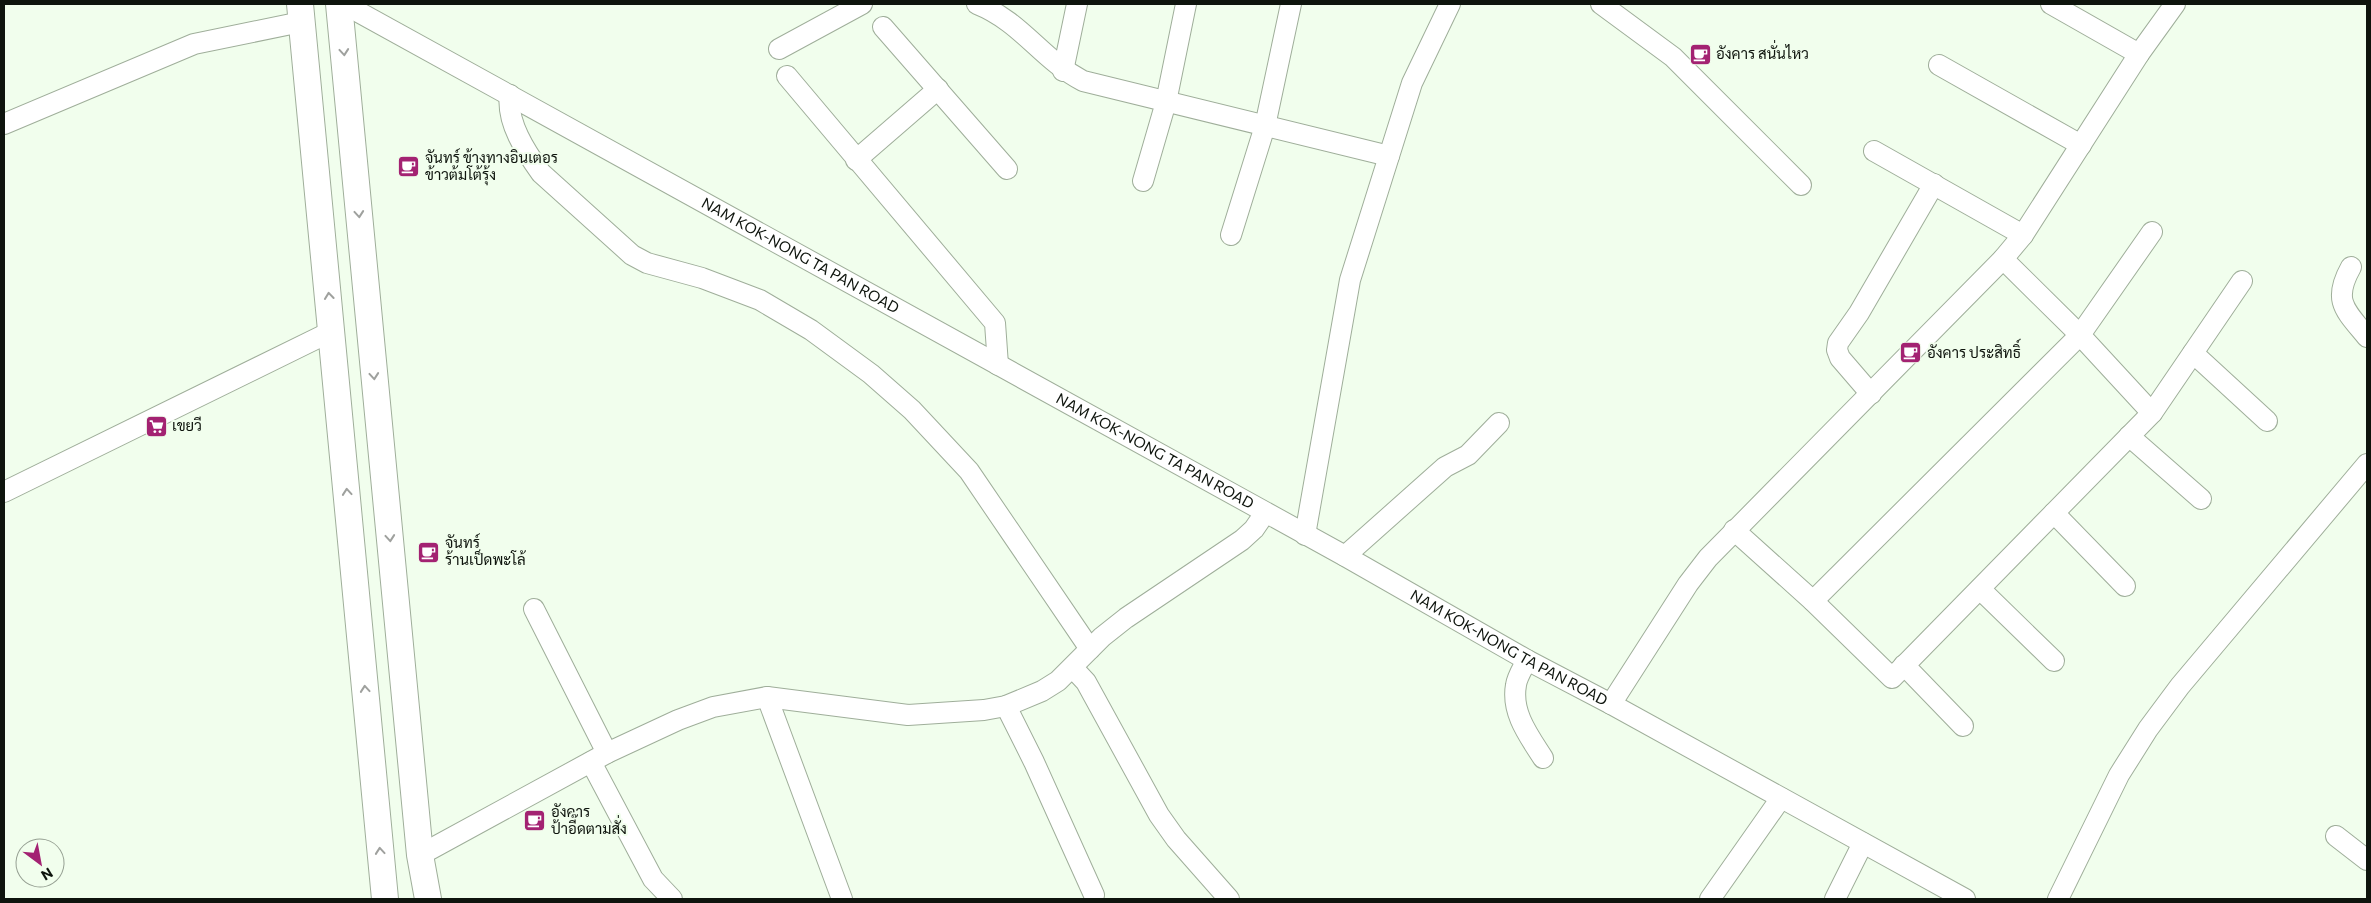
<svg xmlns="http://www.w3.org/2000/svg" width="2371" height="903" font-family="Commissioner,Sarabun,sans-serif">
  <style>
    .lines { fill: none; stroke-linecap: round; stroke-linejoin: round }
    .minor-casing { stroke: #9fae9a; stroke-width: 22 }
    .major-casing { stroke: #9fae9a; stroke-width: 28 }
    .minor { stroke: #fff; stroke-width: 20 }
    .major { stroke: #fff; stroke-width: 26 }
    .oneway { stroke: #9fa19e }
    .labels { text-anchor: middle; stroke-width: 4; stroke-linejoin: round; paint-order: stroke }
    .poi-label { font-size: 15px; fill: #0e140d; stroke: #f1feed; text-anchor: start }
    .street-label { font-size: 15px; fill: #0e140d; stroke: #f1feed }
  </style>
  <rect width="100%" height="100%" fill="#f1feed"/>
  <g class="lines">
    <defs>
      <g id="minor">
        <path id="s1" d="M344,4L1345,556L1527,660L1611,704L1965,899"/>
        <path d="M977,4C1022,22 1041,59 1083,81L1389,156"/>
        <path d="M1601,4L1673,57L1801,185"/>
        <path d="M2051,4L2139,54"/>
        <path d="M883,27L1007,169"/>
        <path d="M779,49L862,4"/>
        <path d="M1939,65L2081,145"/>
        <path d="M1063,71L1077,4"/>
        <path d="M787,76L995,323L998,365"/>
        <path d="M510,95C506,122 526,152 541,173L632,255L647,263L702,278L760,300L811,330L871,374L912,410L969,471L1090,649"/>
        <path d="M4,124L194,44L301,22"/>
        <path d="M1874,151L2023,235"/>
        <path d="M856,160L938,89"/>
        <path d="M1143,181L1166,102L1186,4"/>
        <path d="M1231,235L1265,126L1291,4"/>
        <path d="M2003,259L2080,335L2152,413"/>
        <path d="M2351,267C2332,301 2345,310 2367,337"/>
        <path d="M2193,353L2267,421"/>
        <path d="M1871,394L1840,358L1837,350L1838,343L1859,313L1934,184"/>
        <path d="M2129,436L2201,499"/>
        <path d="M4,492L332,331"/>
        <path d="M2054,513L2125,586"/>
        <path d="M1734,530L1813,601L1892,678L2152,413L2242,281"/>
        <path d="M1305,535L1350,280L1412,83L1450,4"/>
        <path d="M1345,556L1445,467L1468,455L1499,423"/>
        <path d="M1980,589L2054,661"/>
        <path d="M1813,601L2080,335L2152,232"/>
        <path d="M534,609L607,753"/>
        <path d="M1527,660C1523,668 1517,677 1516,685C1511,713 1529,736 1543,758"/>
        <path d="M1904,665L1963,726"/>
        <path d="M1073,668L1086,682L1159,815L1176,839L1229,899"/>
        <path d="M767,697L842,899"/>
        <path d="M1611,704L1688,584L1708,558L2003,259L2023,235L2139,54L2175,4"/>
        <path d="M1006,706L1034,762L1094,895"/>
        <path d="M591,762L653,879L672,899"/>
        <path d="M2336,836L2367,860"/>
        <path d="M420,855L607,753L678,720L713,707L767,697L908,715L984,710L1006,706L1042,691L1058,681L1102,637L1126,618L1242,540L1254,529L1265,513"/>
        <path d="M1710,899L1781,798"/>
        <path d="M1835,899L1863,843"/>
        <path d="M2058,899L2119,775L2148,729L2180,686L2367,464"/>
      </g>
      <g id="major">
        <path d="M300,4L385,899"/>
        <path d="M339,4L420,855L428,899"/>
      </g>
    </defs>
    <use href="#minor" class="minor-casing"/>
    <use href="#major" class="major-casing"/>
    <use href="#minor" class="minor"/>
    <use href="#major" class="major"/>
  </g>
  <defs><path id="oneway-chevron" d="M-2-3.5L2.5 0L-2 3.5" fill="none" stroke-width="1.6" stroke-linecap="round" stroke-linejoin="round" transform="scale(1.25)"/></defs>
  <g class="oneway">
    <use href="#oneway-chevron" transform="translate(344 52) rotate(85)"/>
    <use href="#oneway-chevron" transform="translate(359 214) rotate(85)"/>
    <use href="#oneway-chevron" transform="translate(329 296) rotate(-96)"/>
    <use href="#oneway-chevron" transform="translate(374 376) rotate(85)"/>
    <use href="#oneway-chevron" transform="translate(347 492) rotate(-95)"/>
    <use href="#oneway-chevron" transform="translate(390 538) rotate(85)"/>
    <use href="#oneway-chevron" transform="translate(365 689) rotate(-95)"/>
    <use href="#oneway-chevron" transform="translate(380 851) rotate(-95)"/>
  </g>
  <defs>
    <symbol id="cafe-square" viewBox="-11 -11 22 22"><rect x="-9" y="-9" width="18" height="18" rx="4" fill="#a32272" stroke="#f1feed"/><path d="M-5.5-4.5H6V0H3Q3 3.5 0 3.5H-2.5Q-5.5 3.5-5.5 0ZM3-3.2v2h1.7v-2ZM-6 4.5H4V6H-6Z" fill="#fff"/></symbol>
    <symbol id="supermarket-square" viewBox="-11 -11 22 22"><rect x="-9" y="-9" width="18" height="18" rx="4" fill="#a32272" stroke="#f1feed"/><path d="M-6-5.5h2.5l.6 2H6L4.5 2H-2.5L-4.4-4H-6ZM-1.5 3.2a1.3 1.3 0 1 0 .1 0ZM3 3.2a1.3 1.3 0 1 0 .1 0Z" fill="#fff"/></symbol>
  </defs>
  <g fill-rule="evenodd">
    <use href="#cafe-square" x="1688" y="42" width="25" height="25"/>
    <use href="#cafe-square" x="396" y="154" width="25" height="25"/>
    <use href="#cafe-square" x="1898" y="340" width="25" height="25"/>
    <use href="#supermarket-square" x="144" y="414" width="25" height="25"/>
    <use href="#cafe-square" x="416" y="540" width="25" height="25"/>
    <use href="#cafe-square" x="522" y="808" width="25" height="25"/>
  </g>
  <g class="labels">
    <g class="poi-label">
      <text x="1716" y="59">อังคาร สนั่นไหว</text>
      <text x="425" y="163">จันทร์ ข้างทางอินเตอร<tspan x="425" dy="17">ข้าวต้มโต้รุ้ง</tspan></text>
      <text x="1927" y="358">อังคาร ประสิทธิ์</text>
      <text x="172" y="431">เขยวี</text>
      <text x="445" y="548">จันทร์<tspan x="445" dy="17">ร้านเป็ดพะโล้</tspan></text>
      <text x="551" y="817">อังคาร<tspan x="551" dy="17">ป้าอี๊ดตามสั่ง</tspan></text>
    </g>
    <g class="street-label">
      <text dy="5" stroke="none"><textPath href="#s1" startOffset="521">NAM KOK-NONG TA PAN ROAD</textPath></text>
      <text dy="5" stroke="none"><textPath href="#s1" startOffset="926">NAM KOK-NONG TA PAN ROAD</textPath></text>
      <text dy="5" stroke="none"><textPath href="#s1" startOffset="1331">NAM KOK-NONG TA PAN ROAD</textPath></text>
    </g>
  </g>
  <rect width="2371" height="903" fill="none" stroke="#0e140d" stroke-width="10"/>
  <g transform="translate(40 863) rotate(148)"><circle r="24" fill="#f1feed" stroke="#96a093"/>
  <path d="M0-4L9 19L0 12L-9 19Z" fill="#a32272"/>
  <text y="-8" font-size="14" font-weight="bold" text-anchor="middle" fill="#0e140d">N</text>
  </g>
</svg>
